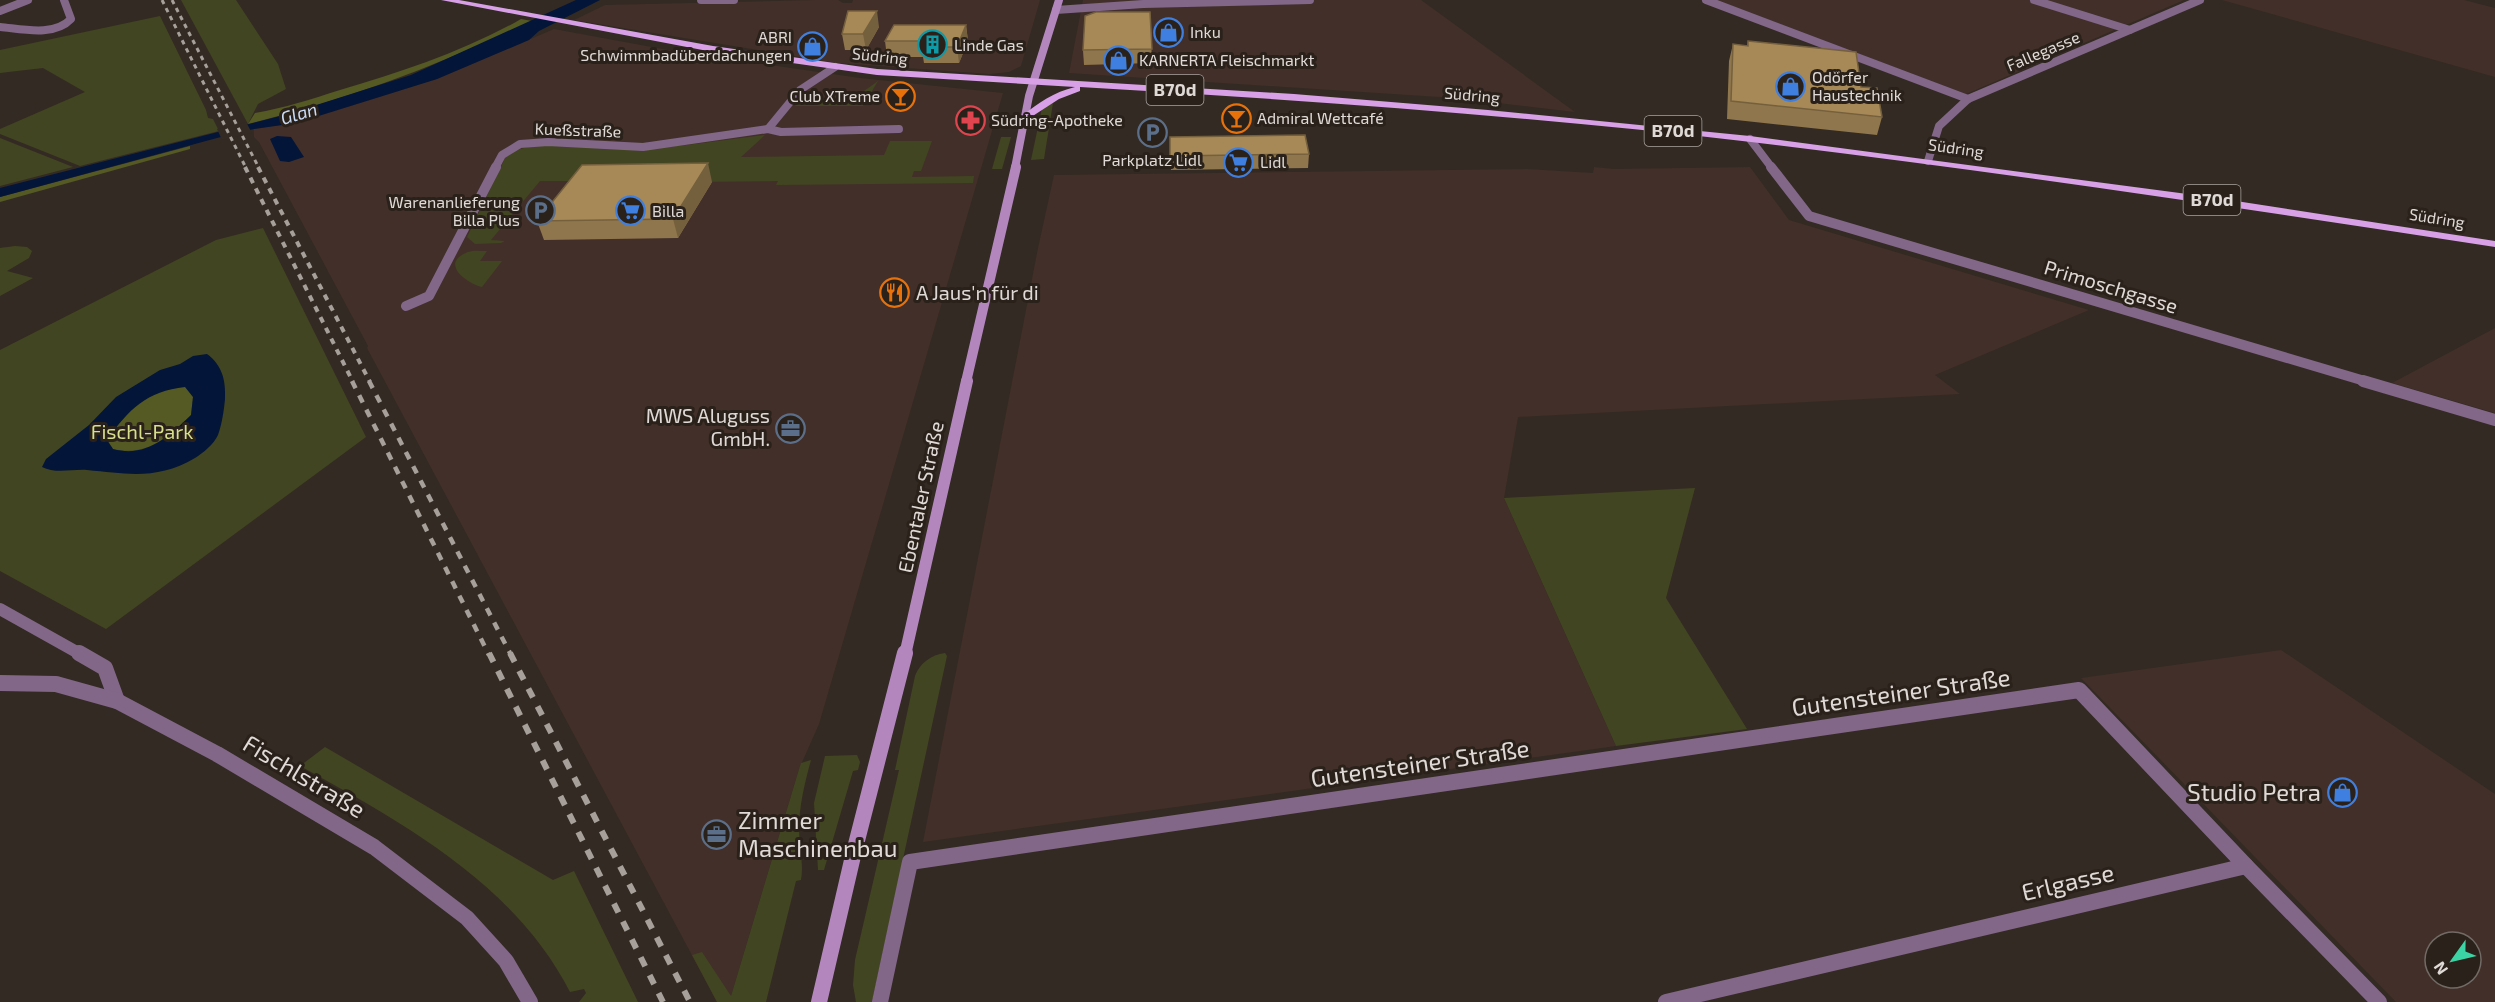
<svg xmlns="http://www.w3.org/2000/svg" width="2495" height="1002" font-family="'Exo 2',sans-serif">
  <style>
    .industrial { fill: #422f29; fill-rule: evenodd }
    .green { fill: #424521 }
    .forest { fill: #555924 }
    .water { fill: #031539; fill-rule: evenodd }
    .pier { fill: #332a23 }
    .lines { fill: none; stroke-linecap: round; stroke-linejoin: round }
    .minor-far3 { stroke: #826789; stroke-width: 8 }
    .minor-far2 { stroke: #826789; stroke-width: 10 }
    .minor-far1 { stroke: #826789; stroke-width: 12 }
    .minor { stroke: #826789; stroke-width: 16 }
    .secondary-far3 { stroke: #b387be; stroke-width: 8 }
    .secondary-far2 { stroke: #b387be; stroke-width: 10 }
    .secondary-far1 { stroke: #b387be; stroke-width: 12 }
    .secondary { stroke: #b387be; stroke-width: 16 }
    .primary { fill: #d8a0e7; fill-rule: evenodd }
    .rail-far3 { stroke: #a69f9a; stroke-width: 3; stroke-dasharray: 4.5 4.5; stroke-linecap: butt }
    .rail-far2 { stroke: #a69f9a; stroke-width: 4; stroke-dasharray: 6 6; stroke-linecap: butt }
    .rail-far1 { stroke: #a69f9a; stroke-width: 4.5; stroke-dasharray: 8 8; stroke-linecap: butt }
    .rail { stroke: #a69f9a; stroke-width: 6; stroke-dasharray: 10 10; stroke-linecap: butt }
    .wall { fill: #90764c }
    .shaded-wall { fill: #75603e }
    .building { fill: #a78958; stroke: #75603e; stroke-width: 1.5 }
    .labels { text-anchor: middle; stroke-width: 6; stroke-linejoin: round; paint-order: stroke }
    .far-poi-label { font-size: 16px; fill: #e0dad6; stroke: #29211a; text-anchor: start }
    .far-street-label { font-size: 16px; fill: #e0dad6; stroke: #29211a }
    .shield { fill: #29211a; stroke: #a9a29e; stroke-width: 1.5 }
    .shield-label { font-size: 18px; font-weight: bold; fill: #e0dad6 }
    .far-water-label { font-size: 18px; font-style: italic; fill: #cbdcf7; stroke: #29211a }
    .street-label { font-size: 20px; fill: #e0dad6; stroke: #29211a }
    .poi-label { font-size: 20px; fill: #e0dad6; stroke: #29211a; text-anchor: start }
    .park-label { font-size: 20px; fill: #d7df8c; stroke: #29211a }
    .near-street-label { font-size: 24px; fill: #e0dad6; stroke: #29211a }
    .near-poi-label { font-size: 24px; fill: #e0dad6; stroke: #29211a; text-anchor: end }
  </style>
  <rect width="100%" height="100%" fill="#332a23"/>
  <g class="industrial">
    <path d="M816,0H838L843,3H852L853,0H1040L1021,66L1009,72L990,74L837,63L574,20L605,5Z"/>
    <path d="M1083,0H1421L1575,112L1455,98L1069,73Z"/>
    <path d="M1716,0H2184L1966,94Z"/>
    <path d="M2222,0H2464L2495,8V77Z"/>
    <path d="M554,29L668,50L860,78L1003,93L819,724L799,769L731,996L717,1002L367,348L368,346L259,142L254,137V129L296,123L437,79Z"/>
    <path d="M1594,167L1614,169L1750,167L1789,220L2089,310L1935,375L1960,394L1518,417L1504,498L1616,746L923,842L1038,248L1054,175L1527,169L1593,173Z"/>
    <path d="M2495,328V413L2392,383Z"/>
    <path d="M2281,650L2495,794V1002H2396L2081,678ZM2435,942H2471V978H2435Z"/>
  </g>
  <g class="green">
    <path d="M181,0H236L278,64L286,89L258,104L248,124Z"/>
    <path d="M160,16L206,110L208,118L213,119L219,131L80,166L0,134V129L85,92L43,68L0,73V50Z"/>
    <path d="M878,81L863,106H795L798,102L828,99L836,93L857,96Z"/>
    <path d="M1053,103L1044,159L1031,160L1042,108Z"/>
    <path d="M765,135L741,157L884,155L890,141H932L921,171H914L912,177L974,176L973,183L776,185L778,181L587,183L589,181H540L491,240L505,241L501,243L475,244L467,237L507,154C548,135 596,151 640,149C682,147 724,140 765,135Z"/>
    <path d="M1001,137H1011L1002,169H992Z"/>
    <path d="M0,138L73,167L0,186Z"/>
    <path d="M263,228L366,437L106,629L0,571V350L216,240Z"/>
    <path d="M15,246L27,247L32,251L29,258L7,271L33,278L0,296V248Z"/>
    <path d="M487,251L480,261H502L482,287C466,283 439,263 468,252C473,250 481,251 487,251Z"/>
    <path d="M1695,488L1666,598L1747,729L1616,746L1504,498Z"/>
    <path d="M945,653L947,656L872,1002H856L853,985L855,960L899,770H895L915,676C920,663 931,655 945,653Z"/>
    <path d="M325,747L553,880L574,871L638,1002H579L586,993L584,989L570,992C515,884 402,822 300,766Z"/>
    <path d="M857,755L860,762L858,770L853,771L824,870H818L814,803L825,756Z"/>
    <path d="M811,760C805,782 799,806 799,829C799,846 804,863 801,880L796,881L766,1002H717L692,955L702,952L731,996L799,769L801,763Z"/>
  </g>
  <g class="forest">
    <path d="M521,19L532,21C440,65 347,100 248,124L255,113C284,108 312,99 340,90C401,72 465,51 521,19Z"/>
    <path d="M190,146V149L0,202V197Z"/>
    <path d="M185,386L193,397L191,415C168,437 147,457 113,449L107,440C130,407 143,393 185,386Z"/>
  </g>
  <g class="water">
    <path d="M576,0H600L539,31L529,40L437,79L296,123L254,129L217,138L0,197V188L288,114L411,75Z"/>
    <path d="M277,136L291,137L304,157L289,162L280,161L270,139Z"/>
    <path d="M207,354C222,365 226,380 225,399C224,410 222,424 218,435C214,444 203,453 195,458C158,480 128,474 87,470C72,469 55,474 42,467L46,459L89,425L116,397L160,370L180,364L193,356ZM185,387L193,397L191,415C168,437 146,458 113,449L107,440C128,410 147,391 185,387Z"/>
  </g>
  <path class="pier" d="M246,122L252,133L222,140L217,129Z"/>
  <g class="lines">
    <g class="minor-far3">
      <path d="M701,0H734"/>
      <path d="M1706,0L1968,99"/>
      <path d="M2034,0L2130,30"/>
      <path d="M1056,10L1143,4L1310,0"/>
      <path d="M0,11L28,0"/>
      <path d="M0,27C22,29 54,37 71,19L64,0"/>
      <path d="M768,129L781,132L899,129"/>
      <path d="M1750,139L1772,168"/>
      <path d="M1928,161L1939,126L1968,99L2200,0"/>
      <path d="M495,168L502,155L520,144L548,142L643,147L768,129L800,90L835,67"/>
    </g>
    <g class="minor-far2">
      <path d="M1771,167L1809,216L2368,382"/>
      <path d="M406,306L429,296L496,167"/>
    </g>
    <g class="minor-far1">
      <path d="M2363,381L2495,420"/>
      <path d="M0,609L82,655"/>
    </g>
    <g class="minor">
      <path d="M79,653L105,668L117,701"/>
      <path d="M0,683L56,684L117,701L217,754L374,847L467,918L506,961L530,1002"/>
      <path d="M2246,866L2379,1002"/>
      <path d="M880,1002L910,862L2079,690L2246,866L1666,1002"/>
    </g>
    <path class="secondary-far3" d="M1015,168L1029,96L1059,0"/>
    <path class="secondary-far2" d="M966,382L1016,167"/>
    <path class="secondary-far1" d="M905,655L967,381"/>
    <path class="secondary" d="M819,1002L853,856L905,653"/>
    <path class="primary" d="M441,0H459L713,46L877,69L1294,94L1488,110L1750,136L2210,197L2495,241V247C2248,209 2000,172 1751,142C1528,116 1304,100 1080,87V91L1059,99L1025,121L1020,118L1022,116C1038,103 1054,92 1075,87L877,75L713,52Z"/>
    <g class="rail-far3">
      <path d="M162,0L246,168"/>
      <path d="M172,0L259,168"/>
    </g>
    <g class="rail-far2">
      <path d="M245,167L353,382"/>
      <path d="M258,167L370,382"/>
    </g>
    <g class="rail-far1">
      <path d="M352,381L489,655"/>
      <path d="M369,381L511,655"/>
    </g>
    <g class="rail">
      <path d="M489,653L663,1002"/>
      <path d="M510,653L690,1002"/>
    </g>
  </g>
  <g class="wall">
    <path d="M1150,12L1152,63L1084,65L1083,50Z"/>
    <path d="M966,25L968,41L959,63H924L923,57H887L885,41Z"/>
    <path d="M879,27L866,50H845L842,34Z"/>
    <path d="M1748,41L1861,87L1882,117L1877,135L1727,119L1729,61L1733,44L1747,46Z"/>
    <path d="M1309,154L1308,168L1171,170L1170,156Z"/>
    <path d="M712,182L678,238L544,240L537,221Z"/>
  </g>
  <g class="shaded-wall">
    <path d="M877,11L879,27L866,50L863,34Z"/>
    <path d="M966,25L968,41L959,63L957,47Z"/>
    <path d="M708,163L712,182L678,238L673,219Z"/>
  </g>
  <g class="building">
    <path d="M848,11H877L863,34H842Z"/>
    <path d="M1096,12H1150L1152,49L1083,50L1085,16Z"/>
    <path d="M894,25H966L957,47H921L924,41H885Z"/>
    <path d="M1748,41L1856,52L1861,87L1877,88L1882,117L1731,101L1733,44L1748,46Z"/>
    <path d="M1305,135L1309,154L1170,156V137Z"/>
    <path d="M708,163L673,219L537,221L582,165Z"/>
  </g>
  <defs>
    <symbol id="shop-ring" viewBox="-11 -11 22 22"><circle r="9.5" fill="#29211a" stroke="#3f7fe0" stroke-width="1.5"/><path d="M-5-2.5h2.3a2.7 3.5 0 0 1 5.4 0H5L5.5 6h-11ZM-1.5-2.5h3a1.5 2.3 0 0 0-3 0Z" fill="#3f7fe0"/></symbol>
    <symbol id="building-ring" viewBox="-11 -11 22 22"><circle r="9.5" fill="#29211a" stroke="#0f9aa8" stroke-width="1.5"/><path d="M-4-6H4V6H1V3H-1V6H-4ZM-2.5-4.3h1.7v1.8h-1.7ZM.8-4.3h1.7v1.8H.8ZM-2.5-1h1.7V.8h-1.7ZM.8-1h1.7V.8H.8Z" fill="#0f9aa8"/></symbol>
    <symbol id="bar-ring" viewBox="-11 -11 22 22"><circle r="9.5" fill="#29211a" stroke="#e8710a" stroke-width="1.5"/><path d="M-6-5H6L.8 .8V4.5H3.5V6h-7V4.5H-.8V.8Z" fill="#e8710a"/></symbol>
    <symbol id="pharmacy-ring" viewBox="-11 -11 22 22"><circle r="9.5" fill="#29211a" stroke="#e0444e" stroke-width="1.5"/><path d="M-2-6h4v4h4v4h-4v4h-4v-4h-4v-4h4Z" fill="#e0444e"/></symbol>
    <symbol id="parking-ring" viewBox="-11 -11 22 22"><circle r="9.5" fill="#29211a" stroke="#5c6f8a" stroke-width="1.5"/><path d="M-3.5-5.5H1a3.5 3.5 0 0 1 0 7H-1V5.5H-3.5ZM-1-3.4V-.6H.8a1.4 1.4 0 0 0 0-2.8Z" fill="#5c6f8a"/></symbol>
    <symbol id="supermarket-ring" viewBox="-11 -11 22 22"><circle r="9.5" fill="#29211a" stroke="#3f7fe0" stroke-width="1.5"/><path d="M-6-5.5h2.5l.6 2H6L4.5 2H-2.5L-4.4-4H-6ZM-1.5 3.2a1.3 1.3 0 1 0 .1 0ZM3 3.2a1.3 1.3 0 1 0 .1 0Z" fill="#3f7fe0"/></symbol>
    <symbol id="restaurant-ring" viewBox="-11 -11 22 22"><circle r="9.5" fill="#29211a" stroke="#e8710a" stroke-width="1.5"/><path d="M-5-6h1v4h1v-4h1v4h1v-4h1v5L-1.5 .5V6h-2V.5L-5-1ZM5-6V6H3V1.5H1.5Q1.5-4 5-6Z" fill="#e8710a"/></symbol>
    <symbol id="office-ring" viewBox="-11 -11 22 22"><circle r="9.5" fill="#29211a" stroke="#5c6f8a" stroke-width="1.5"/><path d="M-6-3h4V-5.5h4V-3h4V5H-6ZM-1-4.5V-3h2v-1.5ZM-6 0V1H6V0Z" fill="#5c6f8a"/></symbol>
  </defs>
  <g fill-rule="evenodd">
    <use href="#shop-ring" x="1152" y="16" width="33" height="33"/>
    <use href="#building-ring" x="916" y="28" width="33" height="33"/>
    <use href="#shop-ring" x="796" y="30" width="33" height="33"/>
    <use href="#shop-ring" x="1102" y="44" width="33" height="33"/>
    <use href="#shop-ring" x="1774" y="70" width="33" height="33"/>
    <use href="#bar-ring" x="884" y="80" width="33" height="33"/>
    <use href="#bar-ring" x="1220" y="102" width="33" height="33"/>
    <use href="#pharmacy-ring" x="954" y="104" width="33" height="33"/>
    <use href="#parking-ring" x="1136" y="116" width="33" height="33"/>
    <use href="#supermarket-ring" x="1222" y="146" width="33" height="33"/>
    <use href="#parking-ring" x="524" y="194" width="33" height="33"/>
    <use href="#supermarket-ring" x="614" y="194" width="33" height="33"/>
    <use href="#restaurant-ring" x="878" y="276" width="33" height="33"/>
    <use href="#office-ring" x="774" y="412" width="33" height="33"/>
    <use href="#shop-ring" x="2326" y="776" width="33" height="33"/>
    <use href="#office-ring" x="700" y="818" width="33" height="33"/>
  </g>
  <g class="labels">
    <g class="far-poi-label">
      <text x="1190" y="38">Inku</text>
      <text x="792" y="43" text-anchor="end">ABRI<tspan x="792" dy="18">Schwimmbadüberdachungen</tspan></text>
      <text x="954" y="51">Linde Gas</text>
      <text x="1139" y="66">KARNERTA Fleischmarkt</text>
      <text x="1812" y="83">Odörfer<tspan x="1812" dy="18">Haustechnik</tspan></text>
      <text x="880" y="102" text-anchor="end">Club XTreme</text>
      <text x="1257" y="124">Admiral Wettcafé</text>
      <text x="991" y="126">Südring-Apotheke</text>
      <text x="1152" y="166" text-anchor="middle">Parkplatz Lidl</text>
      <text x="1260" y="168">Lidl</text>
      <text x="520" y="208" text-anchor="end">Warenanlieferung<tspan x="520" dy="18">Billa Plus</tspan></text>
      <text x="652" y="217">Billa</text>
    </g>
    <g class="far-street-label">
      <text transform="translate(2043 51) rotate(-23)" y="6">Fallegasse</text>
      <text transform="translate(880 56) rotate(6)" y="6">Südring</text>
      <text transform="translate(1472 95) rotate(5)" y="6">Südring</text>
      <text transform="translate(578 130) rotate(2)" y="6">Kueßstraße</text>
      <text transform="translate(1956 148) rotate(8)" y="6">Südring</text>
      <text transform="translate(2437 218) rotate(9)" y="6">Südring</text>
    </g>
    <g class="shield">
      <rect x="1146.5" y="75" width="57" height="30" rx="4.5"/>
      <rect x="1644.5" y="116" width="57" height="30" rx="4.5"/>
      <rect x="2183.5" y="185" width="57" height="30" rx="4.5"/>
    </g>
    <g class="shield-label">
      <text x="1175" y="96">B70d</text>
      <text x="1673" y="137">B70d</text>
      <text x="2212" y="206">B70d</text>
    </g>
    <g class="far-water-label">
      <text transform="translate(299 114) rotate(-16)" y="6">Glan</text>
    </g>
    <g class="street-label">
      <text transform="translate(2111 287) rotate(17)" y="7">Primoschgasse</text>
      <text transform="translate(921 497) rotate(-78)" y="7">Ebentaler Straße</text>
    </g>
    <g class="poi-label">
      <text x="916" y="300">A Jaus'n für di</text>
      <text x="770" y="423" text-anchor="end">MWS Aluguss<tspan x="770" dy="23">GmbH.</tspan></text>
    </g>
    <g class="park-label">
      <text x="142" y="439">Fischl-Park</text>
    </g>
    <g class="near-street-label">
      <text transform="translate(1901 693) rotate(-8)" y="8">Gutensteiner Straße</text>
      <text transform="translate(1420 764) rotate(-8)" y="8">Gutensteiner Straße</text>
      <text transform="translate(304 777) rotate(31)" y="8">Fischlstraße</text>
      <text transform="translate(2068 883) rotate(-13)" y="8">Erlgasse</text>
    </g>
    <g class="near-poi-label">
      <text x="2321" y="801">Studio Petra</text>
      <text x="738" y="829" text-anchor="start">Zimmer<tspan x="738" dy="28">Maschinenbau</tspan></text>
    </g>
  </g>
  <g transform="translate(2453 960) rotate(236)"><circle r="28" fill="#29211a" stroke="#726b65" stroke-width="1.5"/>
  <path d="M0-4.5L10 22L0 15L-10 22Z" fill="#3bd4a4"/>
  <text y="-9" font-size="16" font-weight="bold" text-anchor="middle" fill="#e0dad6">N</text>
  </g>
</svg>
